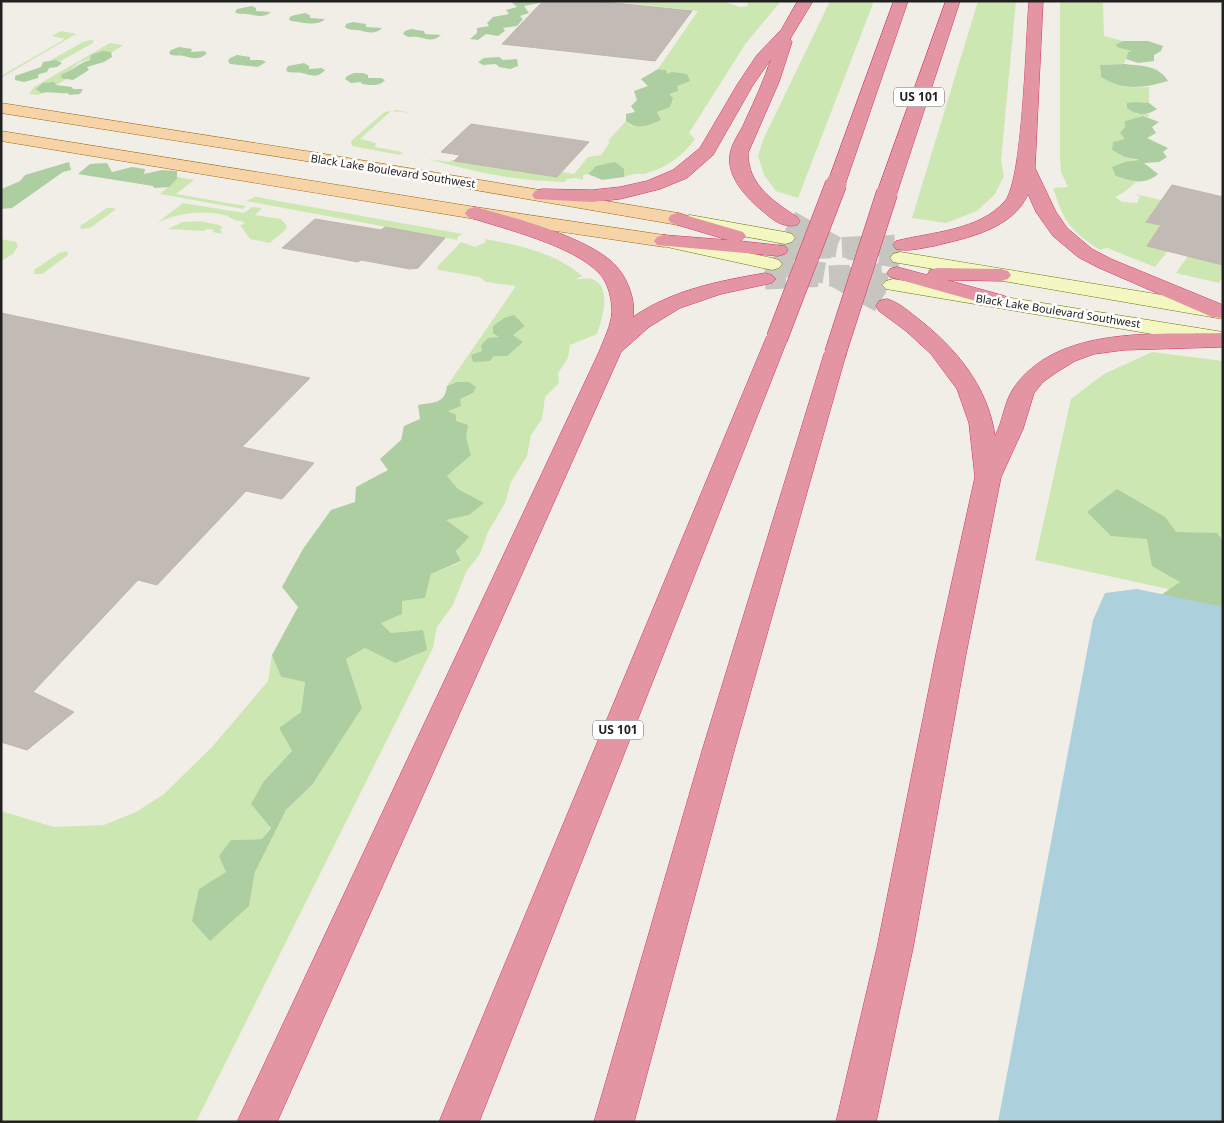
<svg xmlns="http://www.w3.org/2000/svg" width="1224" height="1123" font-family="'Noto Sans',sans-serif">
  <style>
    .grass { fill: #cde7b2; fill-rule: evenodd }
    .forest { fill: #adcea0 }
    .water { fill: #acd1dc }
    .building { fill: #c1bab5; stroke: #c2b5ab }
    .lines { fill: none; stroke-linecap: round; stroke-linejoin: round }
    .secondary-tunnel { stroke: #c7c5c0; stroke-width: 21; stroke-dasharray: 21 11; stroke-linecap: butt }
    .highway-tunnel { stroke: #c7c5c0; stroke-width: 21; stroke-dasharray: 21 11; stroke-linecap: butt }
    .secondary-casing { stroke: #6a750b; stroke-width: 1 }
    .primary-casing { stroke: #966609; stroke-width: 1 }
    .highway-casing { stroke: #d2326a; stroke-width: 1 }
    .secondary { fill: #f4f7c1; fill-rule: evenodd }
    .primary { fill: #f7d4a7; fill-rule: evenodd }
    .highway { fill: #e395a4; fill-rule: evenodd }
    .highway-bridge-far1-casing { stroke: #d2326a; stroke-width: 18; stroke-linecap: butt }
    .highway-bridge-casing { stroke: #d2326a; stroke-width: 22; stroke-linecap: butt }
    .highway-bridge-far1 { stroke: #e395a4; stroke-width: 17 }
    .highway-bridge { stroke: #e395a4; stroke-width: 21 }
    .labels { text-anchor: middle; stroke-width: 5; stroke-linejoin: round; paint-order: stroke }
    .far-street-label { font-size: 11px; fill: #212121; stroke: #fff }
    .shield { fill: #fff; stroke: #646464; stroke-width: 1 }
    .shield-label { font-size: 12px; font-weight: bold; fill: #212121 }
  </style>
  <rect width="100%" height="100%" fill="#f1eee8"/>
  <g class="grass">
    <path d="M607,1H722L740,7L747,6L749,1H781L746,43L689,133L695,139C684,155 666,168 647,173C643,175 640,173 636,174C632,174 628,176 624,177V169L596,166L588,174L583,175V180L576,178L567,179L565,182C514,181 477,172 428,159L450,162L452,160L557,177L562,172L574,174L588,157L601,155L610,142L608,141L626,121L631,126L661,120L657,112C666,98 673,87 665,70L658,69L698,11Z"/>
    <path d="M830,1H874L798,198L776,191L764,175L758,156L763,140Z"/>
    <path d="M978,1H1016L1001,160L1004,176L995,194L977,211L946,223L912,218Z"/>
    <path d="M1060,1H1103L1104,36L1123,41L1116,44L1134,51L1128,52L1124,64L1100,65L1101,77C1116,87 1132,88 1149,87V103L1136,102V114H1149V117L1143,116L1125,121V139L1112,150L1123,157L1142,161L1125,162L1116,176L1136,182L1123,193L1115,197L1122,202L1137,203L1140,197L1135,194L1161,200L1146,221L1161,225L1168,251L1155,267L1107,248L1100,250C1071,232 1063,220 1053,188L1068,187L1061,172L1060,159Z"/>
    <path d="M61,31L76,34L1,78V76L65,39L52,36Z"/>
    <path d="M91,40L94,41L93,43L59,62L56,60L49,61L83,42Z"/>
    <path d="M110,43L123,45L111,53L80,62L61,78L67,79L56,85L36,89L44,92L39,95L29,94L34,87Z"/>
    <path d="M396,110L412,113L391,111L360,139L376,143L375,147L403,152L400,155L352,146L351,141L381,115L385,112Z"/>
    <path d="M177,177L194,180L176,194L246,206L243,209L160,194L177,179Z"/>
    <path d="M253,196L267,199L463,234L458,236L457,240L246,201L255,197Z"/>
    <path d="M183,203L244,213L252,207L262,208L255,215L281,219L287,226L285,230L270,243L250,239L240,225L245,224L242,221C235,222 231,217 224,215C201,210 178,213 157,223Z"/>
    <path d="M107,208H114L115,210L90,228L81,229L80,226Z"/>
    <path d="M199,221L219,225L223,228L220,229L222,233L225,234L212,232L214,230L207,229L204,231L168,229L183,222Z"/>
    <path d="M1,239L16,242L18,246L13,254L1,261Z"/>
    <path d="M485,239C519,245 556,253 582,276L576,279C581,280 586,277 592,279C613,287 602,319 597,334L570,345L568,358L558,373L559,383L545,397L542,419L531,435L527,456L511,482L505,503L488,532L480,554L466,572L453,605L437,627L433,648L196,1122H1V811L54,827L104,825L136,812L164,794L212,747L268,681L272,655L281,677L305,682L301,712L279,728L292,751L264,781L271,827L262,839L231,840L249,906L255,872L286,810L312,785L362,708L346,659L365,648L395,663L423,630L391,633L381,623L402,601L425,598L431,574L461,562L445,520L469,515L483,503L458,489L447,476L471,455L466,437L447,411L460,399L473,393L457,382L447,386L516,286L486,282L479,277L439,270L437,267L461,242L475,247L486,242ZM525,326L513,335L522,342L494,356L490,361L483,360L472,355L482,351L500,338Z"/>
    <path d="M67,251L68,255L42,274H34V270L59,253Z"/>
    <path d="M1188,256L1223,257V276L1219,283L1176,273Z"/>
    <path d="M1152,352L1223,361V601L1035,560L1071,399L1104,374Z"/>
  </g>
  <g class="forest">
    <path d="M510,1H542L540,3L524,6L529,13L520,16L523,19L517,26L503,28L505,31L498,36L486,34L478,40L470,39L477,33V28L489,26L487,23L493,17L509,14L506,10L517,7Z"/>
    <path d="M252,6L256,8V11L271,12C263,19 255,15 247,14C241,13 240,15 235,12L237,9Z"/>
    <path d="M305,13L310,15V18L325,19C317,27 301,22 291,21L289,19L291,16Z"/>
    <path d="M353,22L366,24V27L382,28C374,36 365,31 357,30C351,29 350,31 345,27L346,24Z"/>
    <path d="M411,29L424,31L425,34L441,35C434,42 426,39 418,37C413,36 409,39 403,34L405,31Z"/>
    <path d="M1123,41H1148L1163,46L1161,51L1154,55V61L1138,63L1126,59L1128,52L1132,51L1117,47L1116,44Z"/>
    <path d="M179,47L192,49L191,52L204,51L207,53C199,61 191,58 184,56C180,55 175,56 171,55L169,53L171,50Z"/>
    <path d="M103,51L111,52L112,57L104,62L87,67L89,70L73,80L61,78L62,74C73,71 78,63 90,60L91,55Z"/>
    <path d="M237,55L250,57V60H262L266,62L258,67L230,64L228,61L230,58Z"/>
    <path d="M499,57L503,60L517,59L518,66L510,69L499,67L496,64L483,65L478,62L484,58Z"/>
    <path d="M56,60L62,63L57,67L49,68L47,72L39,74L38,78L24,82L15,80V76L41,67L43,62Z"/>
    <path d="M304,63L309,66V69L321,68L325,70C317,79 310,75 302,73C298,72 293,73 288,72L286,70L288,66Z"/>
    <path d="M1124,64C1141,66 1159,65 1168,81C1145,88 1122,91 1101,77L1100,65Z"/>
    <path d="M658,69L666,70L667,74L672,72L687,74L690,81L677,86L678,91L669,94L673,98L670,107L657,112L661,120C649,125 637,131 626,121V114L635,112L631,106L637,100L634,91L648,86L641,79Z"/>
    <path d="M354,73H363L368,75V78H381L385,80C380,87 370,85 362,84L361,82L351,83L345,79L347,76Z"/>
    <path d="M54,82L56,85L72,87L73,89H83L80,94L69,95L68,93C58,94 51,91 41,93L36,89L43,83Z"/>
    <path d="M1136,102L1149,103L1157,109C1146,116 1138,116 1127,108V103Z"/>
    <path d="M1143,116L1159,122L1152,127L1156,133L1147,138L1168,148L1163,152L1167,157L1159,162L1144,163L1158,174C1144,186 1131,181 1116,176L1112,167L1125,162L1140,160L1124,157L1112,150L1113,142L1125,139L1120,133L1125,127V121Z"/>
    <path d="M69,162L71,170L63,172L12,208L1,209L2,189L20,181L25,175Z"/>
    <path d="M615,162L624,169V177L602,180L588,174L596,166Z"/>
    <path d="M107,163L112,172L132,167L145,169L144,174L162,170L177,171V179L169,187L154,188L153,186L78,174L90,164Z"/>
    <path d="M514,315L525,326L513,335L523,342L507,356H494L490,361L473,362L471,355L482,351L481,345L488,338L499,337L493,333V326L504,318Z"/>
    <path d="M457,382H469L476,387L473,393L460,399L461,406L448,411L456,415V421L468,425L466,437L471,455L447,476L458,489L484,503L469,515L446,520L469,537L456,551L461,561L431,574L425,598L402,601V614L381,623L391,633L423,630L427,650L395,663L365,648L346,659L362,708L312,785L286,810L255,872L249,906L210,941L192,921L199,889L226,872L219,856L231,840L262,839L271,828L251,804L264,781L292,751L279,728L301,712L305,682L281,677L272,655L298,607L282,587L303,549L331,510L355,502L356,487L388,470L380,459L401,440L404,426L420,419L418,405C434,402 445,404 447,386Z"/>
    <path d="M1117,489L1165,517L1176,532L1217,533L1223,541V646L1152,601L1180,582L1152,566L1147,539L1111,536L1087,512Z"/>
  </g>
  <path class="water" d="M1137,589L1223,607V1122H998L1093,620L1105,593Z"/>
  <g class="building">
    <path d="M543,1H596L692,11L655,61L502,44Z"/>
    <path d="M471,124L589,142L557,177L454,161L460,155L441,152Z"/>
    <path d="M1172,185L1223,197V265L1147,246L1161,225L1146,222Z"/>
    <path d="M315,219L381,230L385,227L445,238L418,268L410,269L361,260L358,262L282,248Z"/>
    <path d="M1,313L310,378L242,447L314,463L282,499L246,491L157,585L138,580L33,692L74,712L27,750L1,742Z"/>
  </g>
  <g class="lines">
    <g class="secondary-tunnel">
      <path d="M785,238L900,258"/>
      <path d="M772,264L893,285"/>
    </g>
    <g class="highway-tunnel">
      <path d="M790,221L836,247"/>
      <path d="M778,250L903,245"/>
      <path d="M834,276L887,306"/>
      <path d="M765,279L897,273"/>
    </g>
    <defs>
      <g id="secondary">
        <path d="M690,215L785,232L792,234L795,238L792,242L785,244L683,225L680,221L683,217Z"/>
        <path d="M665,235L772,258L779,260L782,264L779,268L772,270L658,245L655,241L658,237Z"/>
        <path d="M900,252L1223,305V319L893,262L890,258L893,254Z"/>
        <path d="M893,279L1223,332V346L886,289L882,285L886,281Z"/>
      </g>
      <g id="primary">
        <path d="M1,103L312,152L678,213L685,215L688,219L685,223L678,225L312,162L1,113Z"/>
        <path d="M1,131L475,207L664,235L671,237L674,241L671,245L664,247L475,219L1,141Z"/>
      </g>
      <g id="highway">
        <path d="M798,1H813L790,39L792,42L779,82L748,153C748,185 773,201 797,217L800,221L797,225C782,229 771,218 760,209C744,195 724,173 731,150C734,139 742,130 746,119C755,100 764,80 771,59L753,85L713,155L687,178L660,189L620,199L592,202L535,199L532,195L535,191L542,189L592,190L620,187L647,181L673,170L700,148L737,85L757,55L781,30Z"/>
        <path d="M894,1H908L846,182L844,186L837,188L830,186L828,182Z"/>
        <path d="M946,1H960L897,193L894,197L887,199L880,197L877,193Z"/>
        <path d="M1029,1H1043L1035,168L1056,212L1067,228L1092,249L1111,259L1223,305V318L1212,317L1097,267L1078,257L1053,236L1036,212L1028,194C1013,229 967,238 934,246C922,248 908,252 896,249L893,245L896,241C931,232 979,231 1005,201C1023,180 1026,36 1029,1Z"/>
        <path d="M475,207C513,217 582,236 611,261C626,274 636,298 633,317C672,290 719,281 765,273L772,275L776,279L772,283L721,294L680,308L649,327L621,352L277,1122H237L599,352C604,339 611,326 612,312C612,299 608,282 599,273C572,245 505,229 468,217L465,213L468,209Z"/>
        <path d="M678,213L743,232L746,236L740,241L785,246L788,250L785,254L778,256L657,245L654,241L657,237L664,235L728,240L671,223L668,219L671,215Z"/>
        <path d="M897,267L927,275L930,270L937,268L1001,269L1008,271L1011,275L1008,279L1001,281L947,280L1005,296L1008,301L1005,306L997,307L890,277L887,273L890,269Z"/>
        <path d="M887,299C898,302 907,310 916,317C955,347 988,386 995,436C1003,421 1004,403 1013,389C1056,325 1155,335 1223,333V347L1124,350L1094,354L1075,361L1057,372L1043,382L1034,393L1023,429L1001,477L966,654L913,948L876,1122H836L877,948L936,654L975,477L969,423L957,389L931,354L906,331L879,311L876,306L879,301Z"/>
        <path d="M777,331L785,333L788,338L479,1122H439L766,338L769,333Z"/>
        <path d="M835,347L843,349L846,354L734,751L634,1122H594L702,751L824,354L827,349Z"/>
      </g>
    </defs>
    <use href="#secondary" class="secondary-casing"/>
    <use href="#primary" class="primary-casing"/>
    <use href="#highway" class="highway-casing"/>
    <use href="#secondary" class="secondary"/>
    <use href="#primary" class="primary"/>
    <use href="#highway" class="highway"/>
    <defs>
      <path id="highway-bridge-far1" d="M836,186L837,182"/>
      <g id="highway-bridge">
        <path d="M777,338L836,184"/>
        <path d="M835,354L887,193"/>
      </g>
    </defs>
    <use href="#highway-bridge-far1" class="highway-bridge-far1-casing"/>
    <use href="#highway-bridge" class="highway-bridge-casing"/>
    <use href="#highway-bridge-far1" class="highway-bridge-far1"/>
    <use href="#highway-bridge" class="highway-bridge"/>
  </g>
  <g class="labels">
    <g class="far-street-label">
      <text transform="translate(393 171) rotate(9)" y="4">Black Lake Boulevard Southwest</text>
      <text transform="translate(1058 311) rotate(9)" y="4">Black Lake Boulevard Southwest</text>
    </g>
    <g class="shield">
      <rect x="894" y="87.5" width="50" height="19" rx="4"/>
      <rect x="593" y="720.5" width="50" height="19" rx="4"/>
    </g>
    <g class="shield-label">
      <text x="919" y="101">US 101</text>
      <text x="618" y="734">US 101</text>
    </g>
  </g>
  <rect width="1224" height="1123" fill="none" stroke="#212121" stroke-width="5"/>
</svg>
